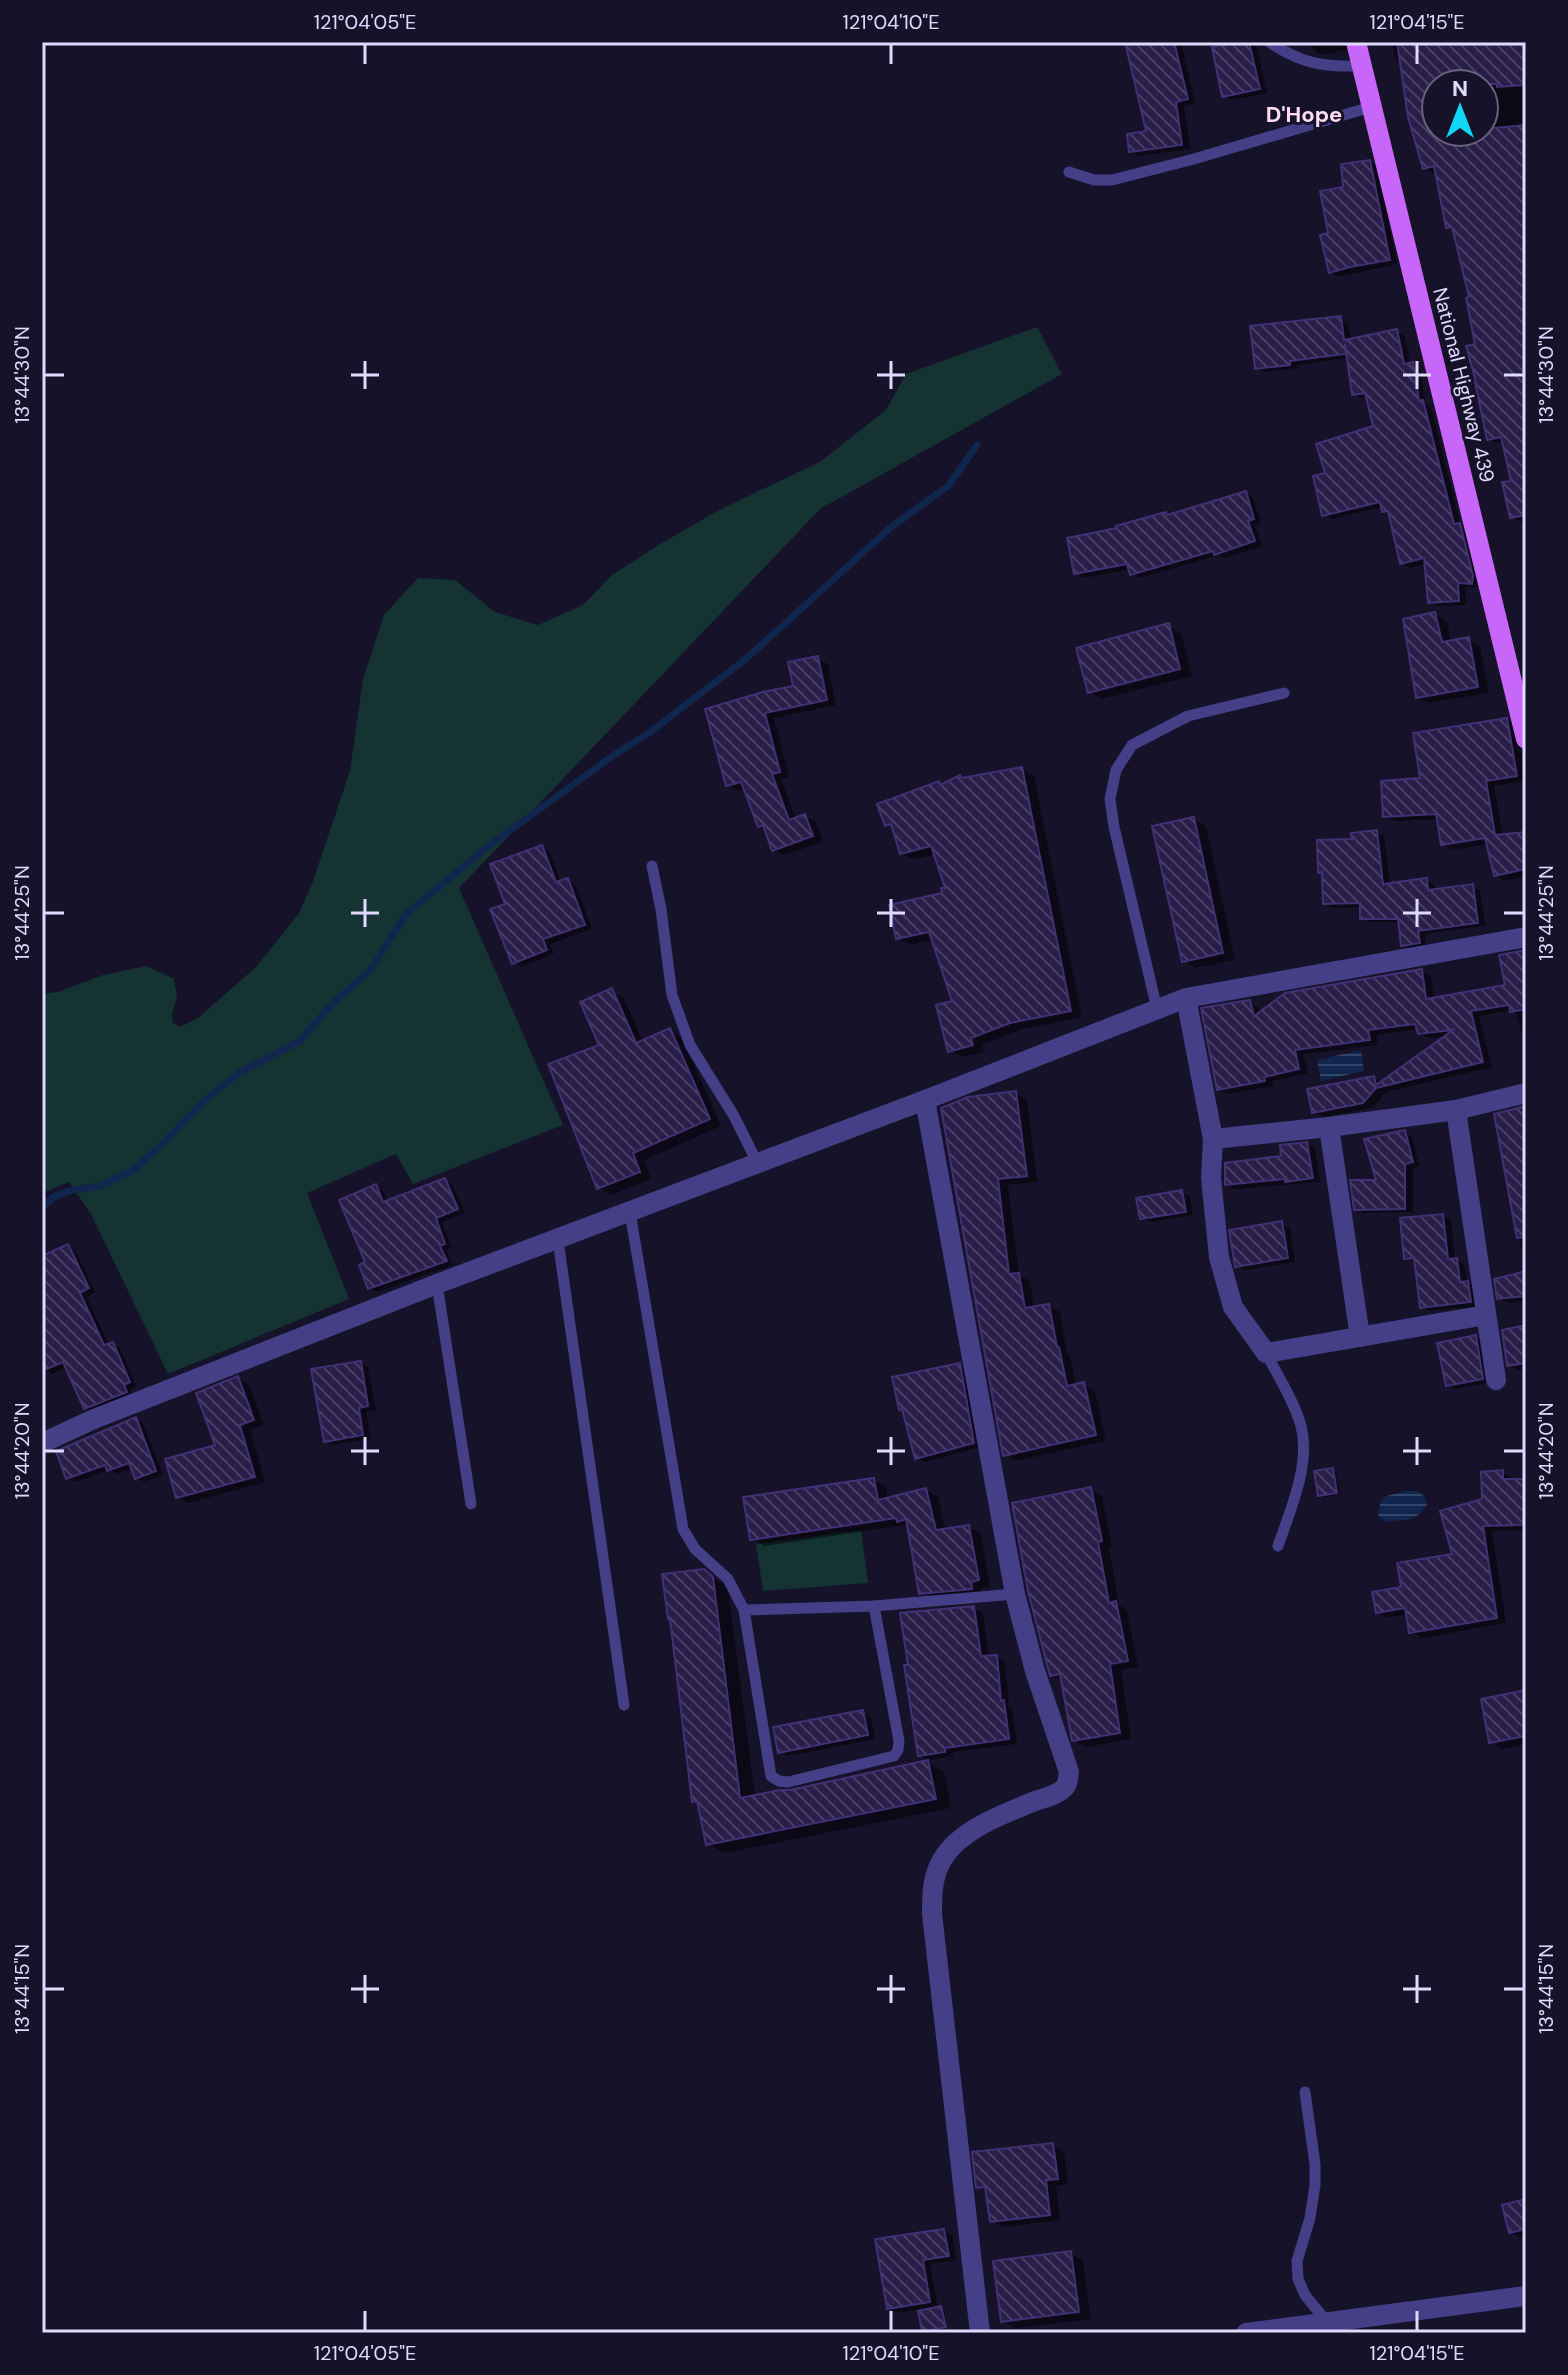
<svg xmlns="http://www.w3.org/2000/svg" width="1568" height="2375" font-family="'DM Sans',sans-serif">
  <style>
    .green { fill: #153333 }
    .water { fill: url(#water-rules) }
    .shadow { fill: #0007; fill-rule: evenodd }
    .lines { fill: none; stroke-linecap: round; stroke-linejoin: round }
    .stream { stroke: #11264d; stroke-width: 7 }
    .building { fill: url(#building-back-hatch); stroke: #413174; stroke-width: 2 }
    .lane { stroke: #443f86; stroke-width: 11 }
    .street { stroke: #443f86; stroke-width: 20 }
    .primary { stroke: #c767f9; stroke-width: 20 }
    .ticks { fill: none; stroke: #e0dbfe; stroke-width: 3 }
    .labels { text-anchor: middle; stroke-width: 6; stroke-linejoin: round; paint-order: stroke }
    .street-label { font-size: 20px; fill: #e0dbfe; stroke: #161229 }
    .neighbourhood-label { font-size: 22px; font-weight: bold; fill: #feddf1; stroke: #161229 }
    .neatline { fill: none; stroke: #e0dbfe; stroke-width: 3 }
    .ticks-label { font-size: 20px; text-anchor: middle; fill: #e0dbfe }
  </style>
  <defs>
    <pattern id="water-rules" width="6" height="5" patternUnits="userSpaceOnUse" patternTransform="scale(2)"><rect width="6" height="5" fill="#11264d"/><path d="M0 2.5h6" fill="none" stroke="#334568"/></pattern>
    <pattern id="building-back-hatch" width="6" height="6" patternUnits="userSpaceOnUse" patternTransform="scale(2)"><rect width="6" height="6" fill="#281e49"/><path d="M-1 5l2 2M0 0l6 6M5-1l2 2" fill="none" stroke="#473e64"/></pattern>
  </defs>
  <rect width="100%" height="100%" fill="#161229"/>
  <g class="green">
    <path d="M1037,327L1062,374L820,509L459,888L563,1125L413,1184L396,1154L307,1193L349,1299L168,1374L92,1216L69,1182L42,1193V994L58,992L103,975L147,966L174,979L177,996L172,1015L173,1023L180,1027L198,1018L257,966L299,913L312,884L350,771L363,679L384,615L418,578L455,580L495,612L538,625L583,605L612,575L657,546L719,510L820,462L886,410L906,374Z"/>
    <path d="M861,1530L868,1583L763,1591L756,1544Z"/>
  </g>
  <g class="water">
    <path d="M1361,1050L1364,1071L1321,1081L1317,1060Z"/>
    <path d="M1406,1491H1418L1425,1497L1427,1505C1414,1524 1405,1519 1384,1522L1378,1515L1381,1500L1387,1496Z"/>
  </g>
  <g class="shadow">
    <path d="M1127,42H1181L1195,103L1184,106L1190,149L1139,156L1131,151L1149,133Z"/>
    <path d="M1213,42H1256L1267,93L1232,100L1224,96Z"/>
    <path d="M1312,42H1353L1351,49L1322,55L1314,50Z"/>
    <path d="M1392,42H1526V521L1520,522L1512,517L1513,482L1504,442L1497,443L1489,439L1472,299L1455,231L1448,227L1437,172L1433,173L1424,168L1402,63L1395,59ZM1436,84H1484V132H1436Z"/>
    <path d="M1370,162L1378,167L1397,264L1339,277L1331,272L1330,234L1345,188Z"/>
    <path d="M1340,318L1348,323L1351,340L1397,332L1405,336L1410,365L1420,369L1426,404L1431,407L1461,526L1468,530L1480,587H1465L1466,605L1438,606L1430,602L1427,563L1410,568L1402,563L1390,514L1384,511L1383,507L1332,519L1324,514L1327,475L1375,428L1368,397L1362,398L1354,394L1349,358L1297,365V368L1265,372L1257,368Z"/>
    <path d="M1245,494L1253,498L1261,523L1255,525L1262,546L1224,558L1219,555L1140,578L1132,573L1131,569L1084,578L1076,573L1119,530L1166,514L1169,516Z"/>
    <path d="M1435,614L1447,621L1451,642L1469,639L1480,646L1489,693L1429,703L1417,697Z"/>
    <path d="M1168,626L1181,633L1192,676L1102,699L1090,692Z"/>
    <path d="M817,659L828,664L836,705L774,718L789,777L781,779L796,820L805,816L816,822L823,842L784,855L773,849L767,830L759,826L745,789L738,790L728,784L708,710L795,688Z"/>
    <path d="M1507,720L1516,725L1526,781L1494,786L1503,836L1526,834V876L1505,881L1495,875L1489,844L1452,850L1443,844L1439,819L1394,821L1385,816L1422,780Z"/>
    <path d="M1022,769L1034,776L1082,1017L1023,1029L982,1045L984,1052L962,1057L950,1050L955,1002L933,940L911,945L898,938L944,895L948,889L936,854L914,860L901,853L894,829L887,825L939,783L943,786Z"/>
    <path d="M1193,819L1206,826L1235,960L1196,968L1183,961Z"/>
    <path d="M1376,832L1384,836L1390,885L1426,880L1434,885L1435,891L1472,886L1480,890L1485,926L1425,934L1426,947L1411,949L1403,945L1400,922H1369L1362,918V907L1333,908L1325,903L1324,874L1320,871L1354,841Z"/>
    <path d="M542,847L550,852L561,883L568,880L576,885L592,929L550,944L554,954L521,967L513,962L508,905Z"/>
    <path d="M1526,951V1048L1516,1014L1511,1010L1479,1016L1492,1067L1386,1092L1372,1108L1323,1117L1314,1112L1374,1078L1382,1082L1448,1036L1429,1038L1420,1033L1419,1029L1377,1035L1378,1045L1303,1054L1308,1073L1272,1081L1273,1086L1228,1094L1219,1089L1249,1002L1258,1007L1260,1014L1422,971L1431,976L1434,999L1507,986Z"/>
    <path d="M612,991L624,998L643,1042L670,1031L682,1038L721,1126L644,1160L651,1179L611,1195L599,1188L602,1046Z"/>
    <path d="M1016,1094L1027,1100L1037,1182L1008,1185L1019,1275L1030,1281L1034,1308L1049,1306L1060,1312L1067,1354L1070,1355L1076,1386L1084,1385L1095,1391L1106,1441L1016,1461L1005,1454L943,1109Z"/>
    <path d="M1526,1108V1273L1496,1116Z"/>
    <path d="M1404,1132L1412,1137L1420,1166L1413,1168V1212L1364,1213L1356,1208L1378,1182Z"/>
    <path d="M1307,1144L1315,1149L1320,1182L1235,1189L1227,1184L1284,1158Z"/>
    <path d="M445,1180L452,1184L465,1213L442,1222L452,1248L446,1250L453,1265L377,1292L369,1288L368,1263L375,1186L383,1191L388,1202Z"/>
    <path d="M1182,1192L1190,1197L1193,1215L1150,1222L1142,1217Z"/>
    <path d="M1443,1216L1451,1220L1455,1259L1464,1264L1467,1282L1476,1288L1479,1306L1430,1311L1422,1306L1417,1262L1406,1258Z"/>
    <path d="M1281,1223L1290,1228L1295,1262L1245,1270L1237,1266Z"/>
    <path d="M68,1246L75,1250L95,1292L87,1297L109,1346L113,1344L120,1348L136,1386L130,1389L133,1396L93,1412L85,1408L68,1367L52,1374L45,1369L42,1363V1258Z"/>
    <path d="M1526,1273V1301L1508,1303L1499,1298Z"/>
    <path d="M1526,1327V1369L1518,1370L1509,1365Z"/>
    <path d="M1476,1337L1484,1342L1490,1382L1456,1389L1448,1385Z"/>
    <path d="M360,1363L368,1367L376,1410L366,1412L371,1439L334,1445L326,1441Z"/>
    <path d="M959,1365L967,1370L981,1447L925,1462L917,1457L905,1411L900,1409Z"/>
    <path d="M238,1378L249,1385L264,1425L250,1430L265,1482L188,1503L177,1497L217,1447Z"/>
    <path d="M136,1419L143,1423L163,1475L144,1482L137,1478L133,1468L117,1474L110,1470L75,1482L67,1478Z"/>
    <path d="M1333,1471L1336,1472L1340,1494L1323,1497L1320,1495Z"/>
    <path d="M1502,1472L1512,1478L1513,1481L1526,1482V1530L1492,1531L1506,1623L1422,1638L1411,1632L1408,1614L1388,1618L1378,1612L1404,1588L1455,1555Z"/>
    <path d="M874,1480L886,1487L888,1500L926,1490L938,1497L946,1531L968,1527L981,1534L990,1587L982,1588L983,1595L934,1599L921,1592L909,1526L906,1525L764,1546L752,1538Z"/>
    <path d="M1090,1490L1102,1496L1112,1547L1109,1548L1119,1605L1127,1610L1138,1667L1121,1670L1131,1739L1086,1747L1074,1740L1063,1681L1052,1675Z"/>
    <path d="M704,1571L728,1588L755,1797L790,1792L927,1762L944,1772L951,1808L724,1853L708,1844L699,1804L694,1801L672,1619Z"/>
    <path d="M974,1608L983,1613L989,1658L996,1657L1005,1662L1009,1706L1012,1708L1017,1744L953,1752V1756L928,1760L919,1755Z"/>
    <path d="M1526,1692V1744L1503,1749L1491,1742Z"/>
    <path d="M863,1712L871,1717L875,1739L788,1756L780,1752Z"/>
    <path d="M1053,2145L1064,2152L1068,2184L1056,2186L1060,2220L1003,2227L992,2221L988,2192L978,2187Z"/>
    <path d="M1526,2201V2235L1519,2237L1511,2232Z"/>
    <path d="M944,2231L952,2235L956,2260L930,2264L938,2309L944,2310L947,2325L924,2330L932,2310L931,2307L897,2313L889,2308L878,2240Z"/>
    <path d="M1070,2253L1083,2261L1091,2319L1015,2328L1003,2321Z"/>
  </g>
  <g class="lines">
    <path class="stream" d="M42,1207L55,1196L73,1190L100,1186L134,1170L161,1145L207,1098L239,1073L301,1040L327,1009L371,969L407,913L491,844L617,753L649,733L747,658L890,528L949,485L977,445"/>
  </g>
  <g class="building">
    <path d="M1125,42H1174L1188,99L1176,102L1182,145L1129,152L1127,134L1146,131Z"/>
    <path d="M1238,42H1249L1260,89L1222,97L1212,47Z"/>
    <path d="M1397,42H1526V85L1497,87V84H1436V132H1484V129L1526,125V515L1510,518L1502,482L1511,481L1501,437L1487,440L1475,382H1476L1466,346L1475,344L1466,298L1469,297L1452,227L1446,228L1434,166L1423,169L1408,117Z"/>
    <path d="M1370,160L1390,260L1350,267L1329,273L1320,235L1328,233L1320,191L1343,187L1341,164Z"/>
    <path d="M1341,316L1344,340L1397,329L1404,364L1413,362L1419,401L1423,400L1454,524L1460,523L1473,576L1472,584L1458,583L1459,601L1428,603L1424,558L1400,564L1388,511L1382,512L1380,502L1322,516L1313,476L1325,473L1316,444L1373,426L1365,393L1352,395L1345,344L1346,354L1290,361V365L1255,369L1250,326Z"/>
    <path d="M1246,491L1254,519L1248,521L1255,541L1214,555L1213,551L1130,575L1127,564L1074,574L1067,538L1117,528L1116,526L1166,512L1167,515Z"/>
    <path d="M1435,612L1442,642L1469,637L1478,687L1416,698L1403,619Z"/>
    <path d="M1169,623L1180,669L1088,693L1076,648Z"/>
    <path d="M818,656L827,700L765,713L780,772L772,774L789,820L805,814L813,836L772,851L763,825L758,827L741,782L726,786L705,709L763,692L793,686L788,662Z"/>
    <path d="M1507,718L1517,776L1486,781L1495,835L1526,832V869L1494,876L1485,838L1441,845L1436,814L1383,817L1381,781L1420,778L1413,733Z"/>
    <path d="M1022,767L1071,1011L1010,1023L971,1038L973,1045L948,1052L936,1005L952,1001L929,932L896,939L889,905L942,893L941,888H945L931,846L900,854L891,824L885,826L877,804L939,781L940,785L960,775L962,778Z"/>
    <path d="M1194,817L1223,953L1182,962L1152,826Z"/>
    <path d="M1377,830L1383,884L1427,878L1428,890L1473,884L1478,923L1418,931L1420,943L1401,946L1398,919H1360V903L1323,904L1322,872L1318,873L1317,840L1352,839L1351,833Z"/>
    <path d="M542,845L556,882L568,878L585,925L543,939L547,950L512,964L490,909L505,904L490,864Z"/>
    <path d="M1526,950V1009L1510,1012L1509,1005L1471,1011L1483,1062L1376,1088L1363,1103L1312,1113L1307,1089L1374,1076L1376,1085L1453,1030L1418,1034L1415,1024L1368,1030L1370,1040L1295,1050L1299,1069L1264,1077L1265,1081L1217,1090L1201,1008L1250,1000L1254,1016L1285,993L1422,969L1426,999L1505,985L1499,955Z"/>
    <path d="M612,988L636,1043L670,1028L710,1119L633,1153L640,1172L597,1189L548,1064L599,1045L580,1002Z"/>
    <path d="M1016,1091L1027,1176L998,1179L1009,1274L1019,1273L1025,1308L1049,1304L1057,1347H1059L1067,1386L1084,1382L1096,1435L1003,1456L941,1108L968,1097Z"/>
    <path d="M1526,1106V1237L1517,1238L1494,1114Z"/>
    <path d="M1405,1130L1413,1162L1405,1164V1209L1354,1210L1350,1180H1376L1364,1139Z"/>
    <path d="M1307,1142L1313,1178L1285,1182V1179L1225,1185V1163L1281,1156L1280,1145Z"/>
    <path d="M445,1178L458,1209L436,1218L445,1244L440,1246L447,1261L368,1289L359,1265L365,1262L339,1200L376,1184L383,1202Z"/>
    <path d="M1182,1190L1186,1212L1140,1219L1136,1198Z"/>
    <path d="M1443,1214L1448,1259L1457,1258L1460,1282L1468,1281L1471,1302L1420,1308L1414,1258L1404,1259L1400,1218Z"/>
    <path d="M1282,1221L1288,1258L1235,1267L1229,1230Z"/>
    <path d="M68,1244L89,1288L80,1293L104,1345L113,1342L130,1382L124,1385L127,1392L84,1409L63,1362L42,1371V1256Z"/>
    <path d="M1526,1271V1296L1497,1299L1494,1279Z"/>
    <path d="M1526,1325V1363L1507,1366L1502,1330Z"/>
    <path d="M1476,1335L1483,1379L1446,1386L1437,1343Z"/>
    <path d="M361,1361L368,1406L359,1408L363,1435L324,1442L311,1369Z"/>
    <path d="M960,1363L974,1443L915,1459L902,1409L899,1410L892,1377Z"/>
    <path d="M238,1376L254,1420L240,1425L255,1477L176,1498L165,1459L215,1445L196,1393Z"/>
    <path d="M136,1417L156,1471L135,1479L129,1463L107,1471L105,1465L66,1479L56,1451Z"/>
    <path d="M1333,1468L1337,1493L1318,1496L1314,1471Z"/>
    <path d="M1503,1470V1479H1525L1526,1525L1483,1526L1497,1618L1409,1633L1405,1608L1376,1613L1372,1592L1401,1587L1397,1563L1452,1554L1440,1511L1482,1499L1481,1472Z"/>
    <path d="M874,1478L878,1500L926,1488L936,1530L969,1525L979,1580L971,1582L972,1589L919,1594L906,1519L897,1522L896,1518L750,1540L743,1497Z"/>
    <path d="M1091,1487L1102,1541L1098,1542L1109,1603L1116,1601L1128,1661L1110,1664L1120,1733L1072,1741L1060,1674L1050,1676L1028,1591L1012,1503Z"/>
    <path d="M704,1569L713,1577L740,1798L780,1790H790L928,1760L936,1799L706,1845L697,1801L692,1802L670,1619H668L662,1574Z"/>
    <path d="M974,1606L981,1656L997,1655L1001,1701L1004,1700L1009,1739L945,1748V1752L918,1756L904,1665H908L900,1613Z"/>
    <path d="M1526,1690V1736L1489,1743L1481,1699Z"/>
    <path d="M863,1710L868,1735L778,1753L773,1727Z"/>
    <path d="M1053,2143L1058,2179L1046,2180L1050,2215L990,2222L985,2187L976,2188L972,2152Z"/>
    <path d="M1526,2199V2229L1509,2233L1502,2205Z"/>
    <path d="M944,2229L949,2256L923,2260L930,2302L887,2309L875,2239Z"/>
    <path d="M1071,2251L1079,2312L1001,2322L993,2261Z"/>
    <path d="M941,2306L946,2327L922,2332L918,2311Z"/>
  </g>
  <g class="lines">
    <g class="lane">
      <path d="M1269,42C1303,64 1322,67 1361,66"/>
      <path d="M1069,172L1094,180H1112L1194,159L1371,107"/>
      <path d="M652,866L661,909L672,995L690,1045L734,1116L758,1164"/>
      <path d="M1157,1009L1114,827L1110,799L1116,770L1132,745L1188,716L1284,693"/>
      <path d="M630,1212L683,1529L695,1549L728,1579L744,1610L771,1776L779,1781L788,1782L894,1756L898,1750L899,1741L874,1606"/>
      <path d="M558,1240L624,1705"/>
      <path d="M437,1284L471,1504"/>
      <path d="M1266,1353C1278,1376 1294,1401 1301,1426C1311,1464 1290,1511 1278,1546"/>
      <path d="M744,1610L874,1606L1015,1594"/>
      <path d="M1305,2092L1315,2164V2185L1310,2218L1297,2261L1298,2279L1305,2295L1327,2322"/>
    </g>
    <g class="street">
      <path d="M1186,998L1526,937"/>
      <path d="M925,1100L1015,1594L1035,1671L1069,1772C1068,1778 1068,1785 1063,1789C1057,1795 1044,1798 1035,1801C1004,1814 960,1829 942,1860C932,1877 932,1895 932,1914L980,2333"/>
      <path d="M1456,1110L1496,1380"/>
      <path d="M1329,1127L1360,1337"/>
      <path d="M1213,1139L1211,1178L1219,1257L1233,1307L1266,1353L1486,1315"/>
      <path d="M42,1443L94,1419L437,1284L925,1100L1186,998L1213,1139L1329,1127L1456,1110L1526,1093"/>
      <path d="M1246,2333L1526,2296"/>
    </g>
    <path class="primary" d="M1356,42L1526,739"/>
  </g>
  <path class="ticks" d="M365,44V64M891,44V64M1417,44V64M365,361V389M891,361V389M1417,361V389M44,375H64M351,375H379M877,375H905M1403,375H1431M1504,375H1524M365,899V927M891,899V927M1417,899V927M44,913H64M351,913H379M877,913H905M1403,913H1431M1504,913H1524M365,1437V1465M891,1437V1465M1417,1437V1465M44,1451H64M351,1451H379M877,1451H905M1403,1451H1431M1504,1451H1524M365,1975V2003M891,1975V2003M1417,1975V2003M44,1989H64M351,1989H379M877,1989H905M1403,1989H1431M1504,1989H1524M365,2311V2331M891,2311V2331M1417,2311V2331"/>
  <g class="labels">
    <g class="street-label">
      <text transform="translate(1464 385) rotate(76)" y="7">National Highway 439</text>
    </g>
    <g class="neighbourhood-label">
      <text x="1304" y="122">D'Hope</text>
    </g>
  </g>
  <rect width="1568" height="2375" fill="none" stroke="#161229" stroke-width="88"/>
  <g transform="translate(1460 108)"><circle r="38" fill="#161229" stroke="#67627e" stroke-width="2"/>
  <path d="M0-6L14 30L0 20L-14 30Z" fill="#0fd7f5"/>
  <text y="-12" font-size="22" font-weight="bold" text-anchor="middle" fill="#e0dbfe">N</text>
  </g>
  <rect x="44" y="44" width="1480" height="2287" class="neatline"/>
  <g class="ticks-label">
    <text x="365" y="29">121°04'05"E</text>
    <text x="891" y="29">121°04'10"E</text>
    <text x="1417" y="29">121°04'15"E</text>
    <text transform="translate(22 375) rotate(-90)" y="7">13°44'30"N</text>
    <text transform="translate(1546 375) rotate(-90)" y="7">13°44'30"N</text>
    <text transform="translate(22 913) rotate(-90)" y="7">13°44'25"N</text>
    <text transform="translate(1546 913) rotate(-90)" y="7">13°44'25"N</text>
    <text transform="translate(22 1451) rotate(-90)" y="7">13°44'20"N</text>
    <text transform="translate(1546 1451) rotate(-90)" y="7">13°44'20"N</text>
    <text transform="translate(22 1989) rotate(-90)" y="7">13°44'15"N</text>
    <text transform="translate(1546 1989) rotate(-90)" y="7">13°44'15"N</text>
    <text x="365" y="2360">121°04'05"E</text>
    <text x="891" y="2360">121°04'10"E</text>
    <text x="1417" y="2360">121°04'15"E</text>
  </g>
</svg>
